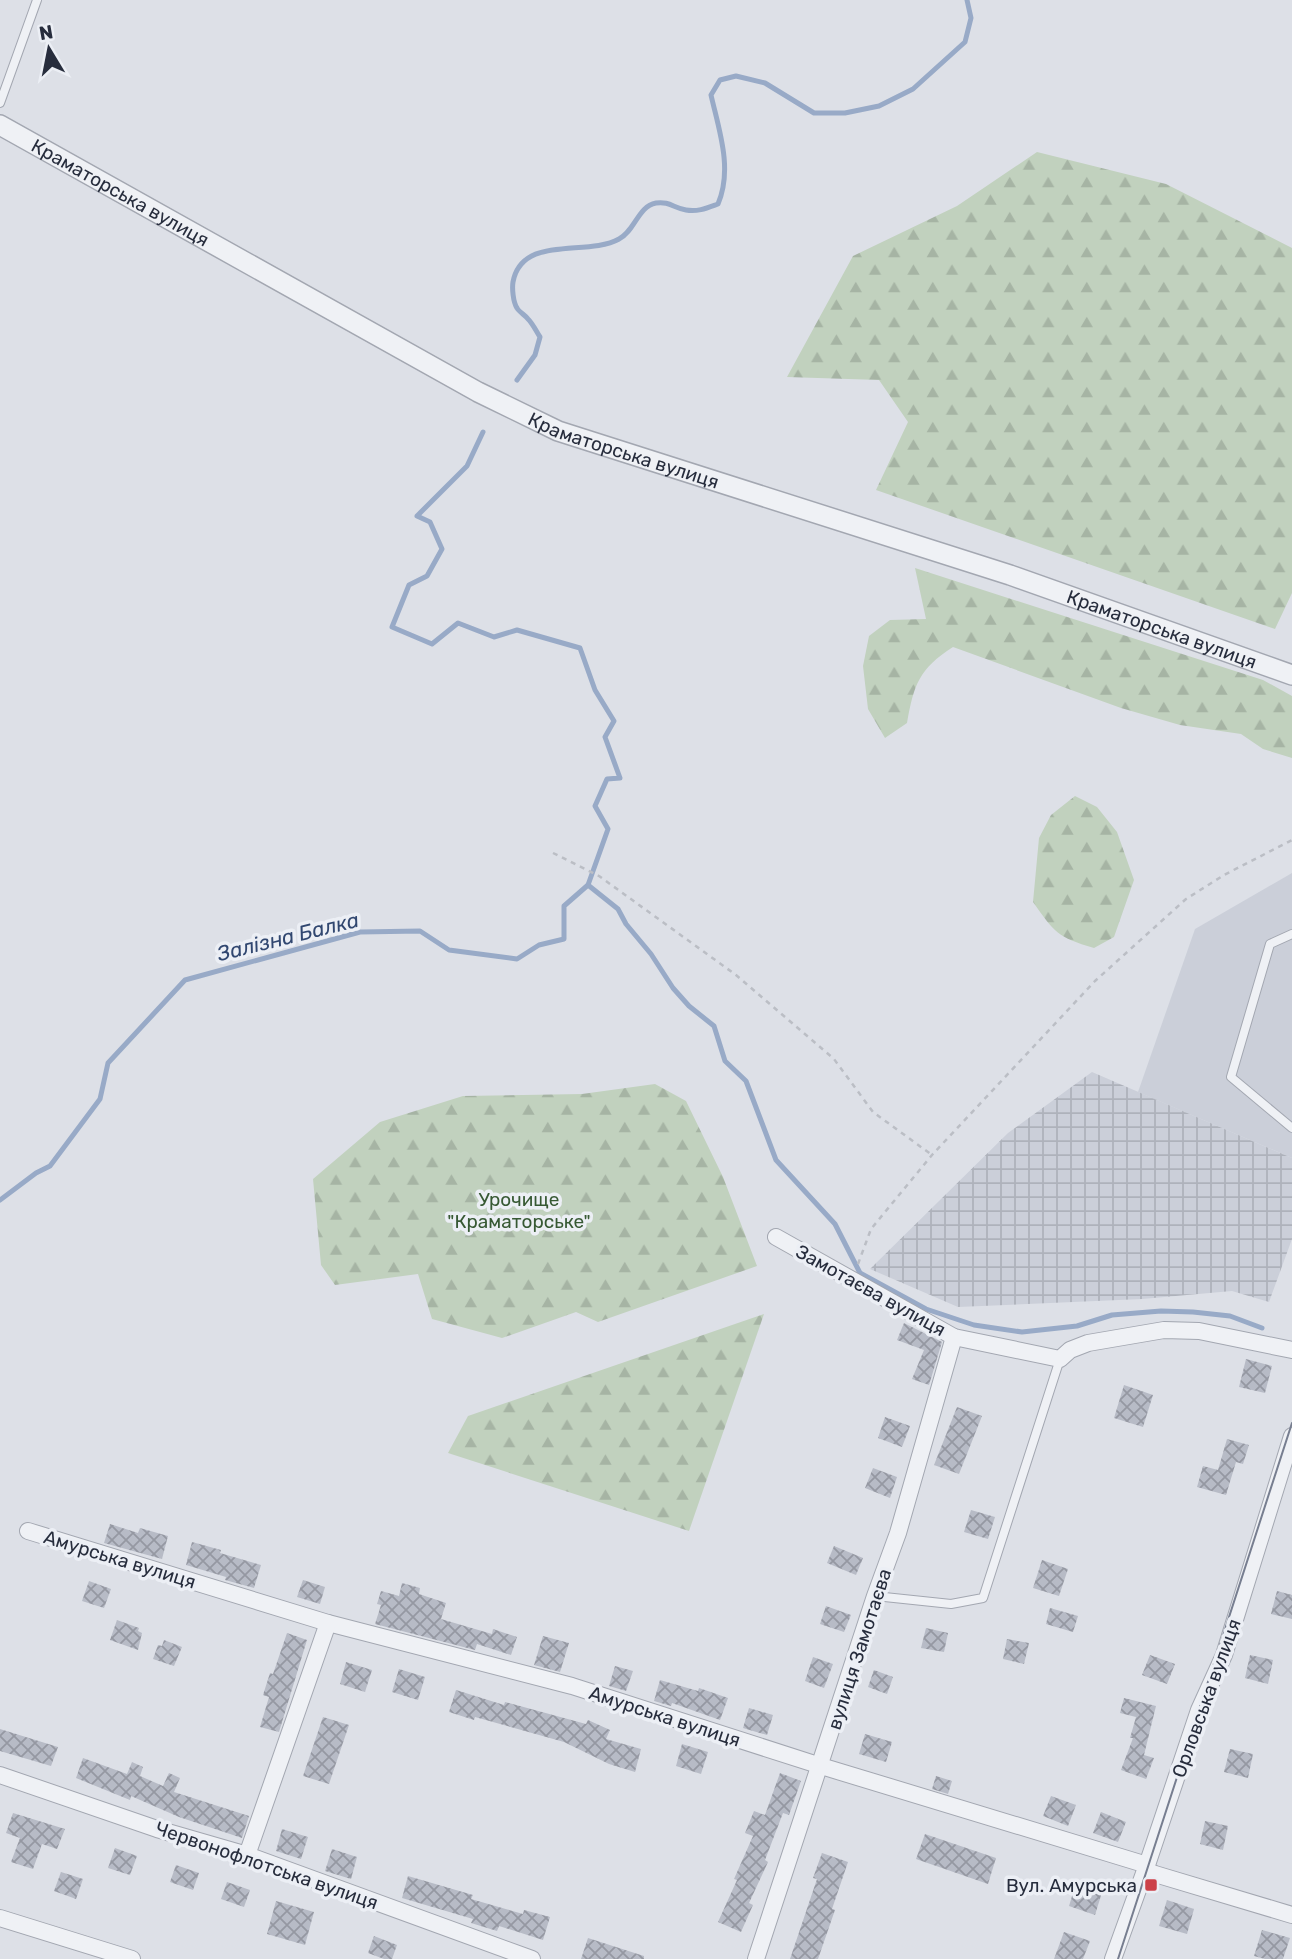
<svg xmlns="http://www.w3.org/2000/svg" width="1292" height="1959" font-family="Rubik,sans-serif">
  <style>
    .built { fill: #cbcfd9 }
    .industrial { fill: url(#industrial-grid) }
    .forest { fill: url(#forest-firs) }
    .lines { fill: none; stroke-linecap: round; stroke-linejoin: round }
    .stream { stroke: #98aac7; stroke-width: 5 }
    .building { fill: url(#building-cross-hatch) }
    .service-casing { stroke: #a3a7b1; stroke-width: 10 }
    .minor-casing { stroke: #a3a7b1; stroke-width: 18 }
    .tertiary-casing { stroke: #a3a7b1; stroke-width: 22 }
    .path { stroke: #bbbec5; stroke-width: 2.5; stroke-dasharray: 5 5; stroke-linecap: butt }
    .service { stroke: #eff1f5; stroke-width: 8 }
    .minor { stroke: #eff1f5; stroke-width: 16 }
    .tertiary { stroke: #eff1f5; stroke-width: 19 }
    .tram { stroke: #777e90; stroke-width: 2 }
    .poi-dot { fill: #cc4149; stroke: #eceff5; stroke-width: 2.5 }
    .labels { text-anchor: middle; stroke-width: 7; stroke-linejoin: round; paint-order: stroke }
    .street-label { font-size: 19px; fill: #272d3d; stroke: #eceff5 }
    .park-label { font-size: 19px; fill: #375934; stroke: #eceff5 }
    .poi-label { font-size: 19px; fill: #272d3d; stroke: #eceff5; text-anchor: end }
    .water-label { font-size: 21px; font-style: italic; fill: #314770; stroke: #eceff5 }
  </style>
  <defs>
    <pattern id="industrial-grid" width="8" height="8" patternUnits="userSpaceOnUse" patternTransform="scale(1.75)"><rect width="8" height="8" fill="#cbcfd9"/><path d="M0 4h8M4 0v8" fill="none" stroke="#aeb2bb"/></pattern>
    <pattern id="forest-firs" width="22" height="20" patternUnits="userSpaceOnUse" patternTransform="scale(1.75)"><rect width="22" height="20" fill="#c1d1be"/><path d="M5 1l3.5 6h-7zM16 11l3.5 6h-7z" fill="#a6b4a4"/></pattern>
    <pattern id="building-cross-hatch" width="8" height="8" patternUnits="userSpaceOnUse" patternTransform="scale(1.75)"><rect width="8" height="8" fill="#b7bbc6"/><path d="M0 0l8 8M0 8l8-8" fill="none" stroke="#9598a2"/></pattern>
  </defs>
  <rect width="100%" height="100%" fill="#dde0e7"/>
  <path class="built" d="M1292,873V1158L1138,1092L1195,929Z"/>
  <path class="industrial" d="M1092,1072L1292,1158V1239L1269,1302L1232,1291L1142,1299L958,1307L870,1269L1008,1133Z"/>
  <g class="forest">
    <path d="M1037,152L1166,184L1292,248V593L1275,629L876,490L908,422L879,380L787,377L853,256L957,206Z"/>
    <path d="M915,568L1263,680L1292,696V758L1263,749L1241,734L1180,725L1121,708L953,647C919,669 914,684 907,723L885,738L868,709L863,666L869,636L890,620L926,619Z"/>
    <path d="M1075,796L1097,807L1117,832L1134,880L1114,937L1094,948C1057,937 1055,933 1033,902L1039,838L1051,815Z"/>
    <path d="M655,1084L686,1101L723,1177L757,1266L598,1322L576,1312L502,1338L432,1319L418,1274L335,1285L321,1265L313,1179L380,1122L463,1096L582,1094Z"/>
    <path d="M764,1314L689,1531L448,1453L468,1416Z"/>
  </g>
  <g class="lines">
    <g class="stream">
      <path d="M517,380L535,355L540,337C536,331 533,324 528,319C525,315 519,312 517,308C513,302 512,288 513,282C522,234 587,257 619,239C635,231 638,206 656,203C669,201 674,208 686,210C698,212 707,208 718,204C733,169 719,130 711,95L720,80L736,76L765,83L814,113H845L879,106L913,89L965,42L971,18L967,0"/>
      <path d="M588,885L618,909L626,924L651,954L673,988L689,1006L714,1026L725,1061L746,1081L776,1160L835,1224L860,1273L926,1309L974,1325L1022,1332L1077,1326L1112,1315L1161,1311L1193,1312L1230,1316L1262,1328"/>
      <path d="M0,1200L36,1173L50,1166L100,1099L108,1063L185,980L360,932L420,931L449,950L517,959L539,945L564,939V906L588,885L608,829L595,806L607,779L620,778L605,737L614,721L595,690L580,648L517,630L494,637L458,623L432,644L392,627L409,585L427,576L442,549L430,522L417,516L467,466L483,432"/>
    </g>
  </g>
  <g class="building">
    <path d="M904,1323L942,1342L929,1385L912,1379L924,1350L897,1340Z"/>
    <path d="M1246,1359L1272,1366L1265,1393L1239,1387Z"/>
    <path d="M1124,1385L1153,1395L1143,1427L1114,1418Z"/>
    <path d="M957,1407L982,1416L959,1474L934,1465Z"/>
    <path d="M885,1417L910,1426L902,1447L878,1438Z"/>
    <path d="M1227,1439L1249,1445L1243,1464L1236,1462L1226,1495L1197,1487L1203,1466L1218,1470Z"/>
    <path d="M873,1468L897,1477L890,1498L865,1488Z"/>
    <path d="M971,1510L995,1517L988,1539L964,1532Z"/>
    <path d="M110,1524L138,1533L140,1528L168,1536L162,1559L104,1543Z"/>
    <path d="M192,1542L221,1550L220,1553L261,1565L254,1588L225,1580L226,1577L186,1565Z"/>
    <path d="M834,1546L863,1558L856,1575L827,1563Z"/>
    <path d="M1042,1560L1068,1569L1059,1596L1033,1588Z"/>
    <path d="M303,1580L325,1587L320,1604L297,1597Z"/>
    <path d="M89,1581L111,1589L104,1608L82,1601Z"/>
    <path d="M402,1583L420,1588L419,1594L446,1603L441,1619L492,1634L493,1629L517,1637L511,1655L477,1644L475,1650L375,1624L381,1605L377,1604L381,1591L399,1596Z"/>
    <path d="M1277,1591L1292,1595V1619L1271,1614Z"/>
    <path d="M826,1606L851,1615L844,1632L820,1624Z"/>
    <path d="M1050,1608L1078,1616L1073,1632L1046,1624Z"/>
    <path d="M117,1620L139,1628L138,1631L142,1633L138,1650L110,1640Z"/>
    <path d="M926,1628L948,1633L944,1652L921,1648Z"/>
    <path d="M287,1633L307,1640L279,1732L260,1727L269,1697L263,1695L270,1673L273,1674Z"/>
    <path d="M543,1636L569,1643L560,1672L534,1665Z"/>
    <path d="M1007,1639L1029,1643L1024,1664L1003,1659Z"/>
    <path d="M164,1640L182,1647L174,1666L153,1659L158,1645L162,1646Z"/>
    <path d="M1150,1655L1175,1664L1167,1684L1142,1675Z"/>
    <path d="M1250,1655L1273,1660L1268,1684L1245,1678Z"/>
    <path d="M813,1657L833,1664L824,1688L805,1681Z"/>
    <path d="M346,1662L372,1670L365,1692L340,1684Z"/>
    <path d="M615,1666L633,1671L626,1691L609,1686Z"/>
    <path d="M399,1669L425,1677L418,1700L392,1692Z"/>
    <path d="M874,1670L893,1677L887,1694L868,1687Z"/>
    <path d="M660,1680L698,1691L699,1688L728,1698L720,1720L672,1703L671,1706L654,1701Z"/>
    <path d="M456,1690L504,1705L505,1702L586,1724L588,1720L610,1730L606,1739L641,1749L635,1772L609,1764L564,1742L475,1717L474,1720L449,1712Z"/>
    <path d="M1124,1698L1156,1706L1144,1755L1154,1758L1146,1779L1121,1770L1133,1738H1130L1136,1717L1120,1713Z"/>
    <path d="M749,1708L773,1715L767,1735L743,1728Z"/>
    <path d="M323,1717L349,1725L329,1784L303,1776Z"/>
    <path d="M0,1729L58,1747L51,1766L0,1751Z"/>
    <path d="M865,1734L892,1742L886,1762L859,1754Z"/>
    <path d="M682,1744L708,1752L701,1774L676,1766Z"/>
    <path d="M1230,1749L1253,1754L1248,1778L1224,1772Z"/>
    <path d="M83,1758L127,1774L132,1762L143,1767L140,1776L163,1786L169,1773L180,1778L174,1792L249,1816L242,1838L179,1817L131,1796L130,1800L76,1778Z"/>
    <path d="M780,1773L801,1781L789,1815L783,1813L765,1860L768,1862L749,1903L753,1905L741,1932L718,1922L737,1880L734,1879L753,1836L745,1833L754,1811L765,1815Z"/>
    <path d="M936,1776L952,1781L948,1794L932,1789Z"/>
    <path d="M1051,1796L1076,1805L1068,1826L1043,1816Z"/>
    <path d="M1101,1812L1126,1822L1118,1842L1093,1833Z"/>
    <path d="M13,1813L65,1829L57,1849L42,1844L33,1869L11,1862L20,1838L6,1833Z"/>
    <path d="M1205,1821L1228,1826L1223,1850L1200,1844Z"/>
    <path d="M282,1829L308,1837L301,1859L276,1851Z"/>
    <path d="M925,1834L996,1858L988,1884L916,1859Z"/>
    <path d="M115,1848L137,1856L130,1875L108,1868Z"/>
    <path d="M332,1849L357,1857L351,1879L325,1871Z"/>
    <path d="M822,1853L848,1862L832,1909L835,1910L818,1959H790L817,1879L813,1878Z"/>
    <path d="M176,1865L199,1873L193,1890L170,1882Z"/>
    <path d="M61,1872L83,1879L76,1899L54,1891Z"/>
    <path d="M408,1876L473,1895L471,1899L523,1914L524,1910L550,1917L543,1940L499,1926L497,1931L471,1923L473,1919L402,1898Z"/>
    <path d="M1077,1880L1103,1889L1095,1915L1069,1906Z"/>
    <path d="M227,1882L250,1890L244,1907L221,1899Z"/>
    <path d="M1167,1900L1194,1909L1187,1934L1159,1926Z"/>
    <path d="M276,1901L314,1912L305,1945L267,1934Z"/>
    <path d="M1262,1930L1290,1938L1283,1959H1265L1254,1956Z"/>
    <path d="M1064,1932L1090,1941L1083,1959H1054Z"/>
    <path d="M374,1936L397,1945L392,1959H384L368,1953Z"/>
    <path d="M588,1938L644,1956V1959H581Z"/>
  </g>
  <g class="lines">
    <defs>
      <g id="service">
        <path d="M0,103L37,0"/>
        <path d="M1292,934L1270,944L1231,1077L1292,1128"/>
        <path d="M875,1596L951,1604L983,1598L1060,1359"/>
      </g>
      <g id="minor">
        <path d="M776,1237L954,1337L1060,1359L1070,1350L1088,1343L1164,1330L1199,1331L1292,1350"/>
        <path d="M28,1531L328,1623L572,1686L821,1766L1147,1865V1871L1155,1874L1292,1915"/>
        <path d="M0,1775L157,1829L247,1855L532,1959"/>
        <path d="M247,1855L328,1623"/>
        <path d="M0,1918L132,1959"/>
        <path d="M756,1959L875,1596L898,1533L954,1337"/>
        <path d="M1113,1959L1147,1865L1199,1710L1224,1655L1292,1436"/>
      </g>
      <g id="tertiary">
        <path id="s1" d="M0,125L478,392L558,431L1010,575L1292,675"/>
      </g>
    </defs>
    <use href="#service" class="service-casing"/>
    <use href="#minor" class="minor-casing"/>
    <use href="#tertiary" class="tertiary-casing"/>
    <g class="path">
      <path d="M553,853L599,876L736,975L834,1059L873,1112L932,1155"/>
      <path d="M858,1264L871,1229L932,1155L1095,981L1186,899L1224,875L1292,840"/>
    </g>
    <use href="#service" class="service"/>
    <use href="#minor" class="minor"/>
    <use href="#tertiary" class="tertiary"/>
    <path class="tram" d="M1118,1959L1292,1423"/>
  </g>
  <rect class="poi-dot" x="1144" y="1878" width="14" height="14" rx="3.5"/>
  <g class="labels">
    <g class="street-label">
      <text dy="7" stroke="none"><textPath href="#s1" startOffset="138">Краматорська вулиця</textPath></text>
      <text dy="7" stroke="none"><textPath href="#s1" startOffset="705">Краматорська вулиця</textPath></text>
      <text dy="7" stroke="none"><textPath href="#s1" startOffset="1272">Краматорська вулиця</textPath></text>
      <text transform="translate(871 1290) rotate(29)" y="7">Замотаєва вулиця</text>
      <text transform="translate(120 1559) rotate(17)" y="7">Амурська вулиця</text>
      <text transform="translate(859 1649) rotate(-72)" y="7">вулиця Замотаєва</text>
      <text transform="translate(1206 1698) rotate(-70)" y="7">Орловська вулиця</text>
      <text transform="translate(665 1716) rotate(18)" y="7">Амурська вулиця</text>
      <text transform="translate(267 1865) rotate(19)" y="7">Червонофлотська вулиця</text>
    </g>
    <g class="park-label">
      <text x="519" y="1206">Урочище<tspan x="519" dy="22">"Краматорське"</tspan></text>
    </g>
    <g class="poi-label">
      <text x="1137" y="1892">Вул. Амурська</text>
    </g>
    <g class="water-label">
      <text transform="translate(288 937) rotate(-14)" y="7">Залізна Балка</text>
    </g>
  </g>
  <g transform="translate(49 49) rotate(350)" stroke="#eceff5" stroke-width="5" paint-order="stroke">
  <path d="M0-5L12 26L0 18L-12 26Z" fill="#272d3d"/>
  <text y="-10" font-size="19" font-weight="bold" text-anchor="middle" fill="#272d3d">N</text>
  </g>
</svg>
